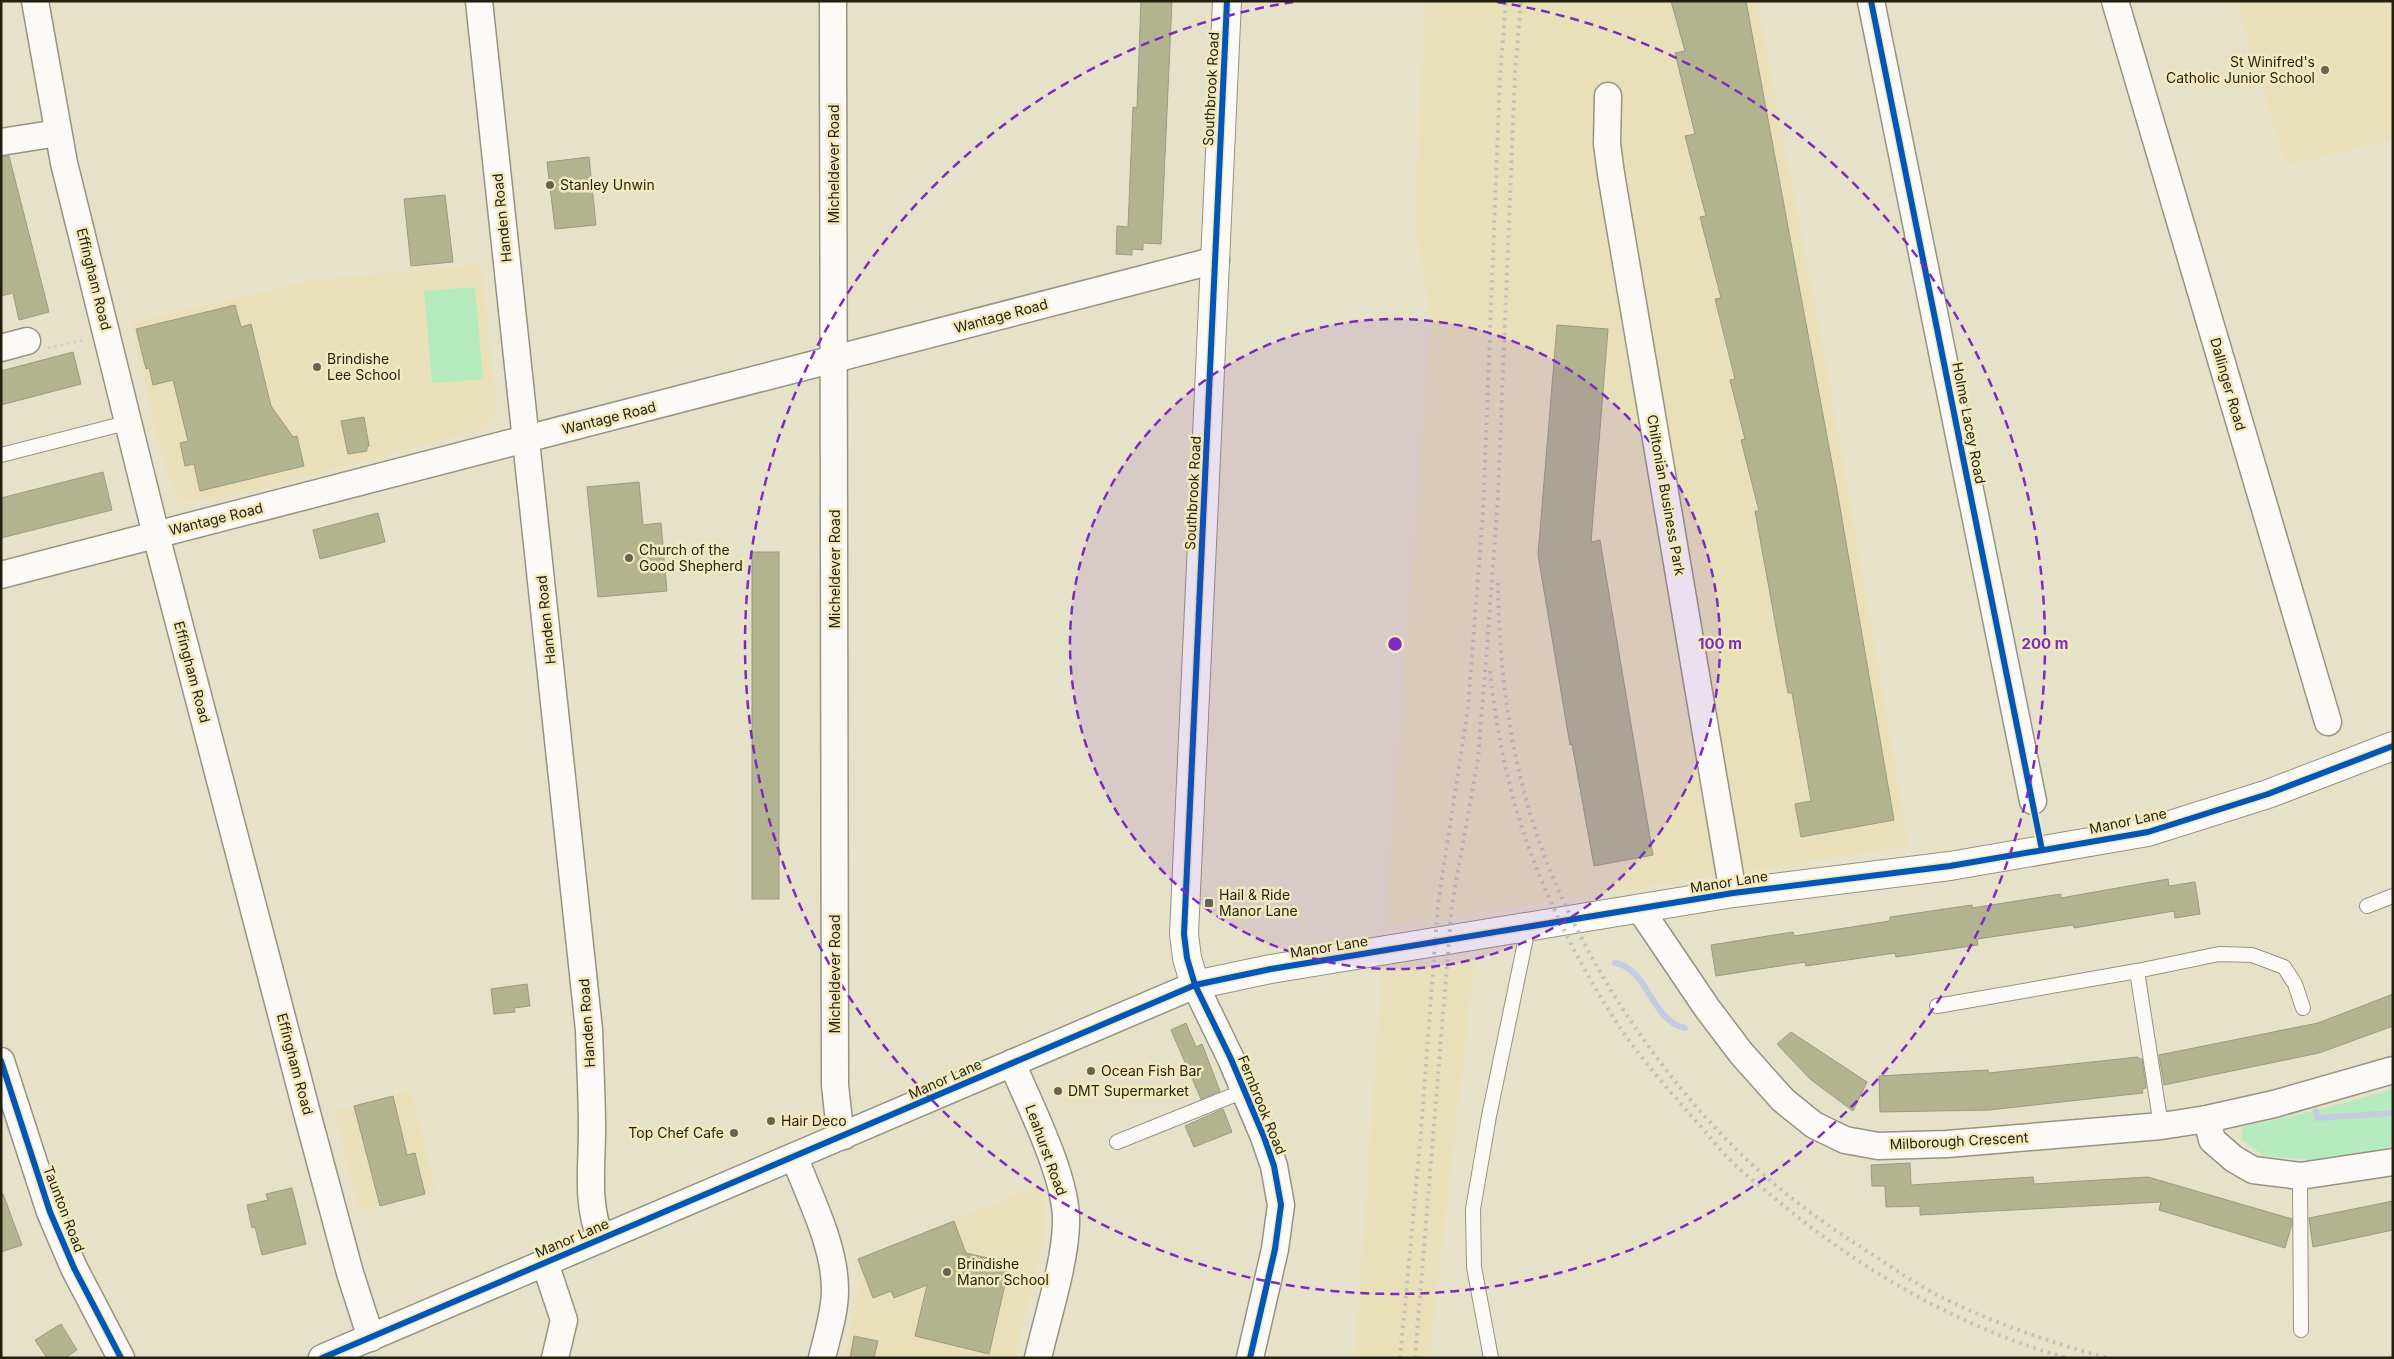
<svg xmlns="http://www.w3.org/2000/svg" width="2394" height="1359" font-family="Inter,sans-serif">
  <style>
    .built { fill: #e9e0ba }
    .green { fill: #b6ebc0 }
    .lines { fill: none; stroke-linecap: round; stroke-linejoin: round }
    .stream { stroke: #c7cbe2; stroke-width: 6 }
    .building { fill: #b2b48f; stroke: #9a9a87 }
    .lane-casing { stroke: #979382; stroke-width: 16 }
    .street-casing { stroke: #979382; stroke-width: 29 }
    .secondary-casing { stroke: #979382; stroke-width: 30 }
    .path { stroke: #d0cfc8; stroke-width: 3; stroke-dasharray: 2.5 4; stroke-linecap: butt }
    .lane { stroke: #fbfaf7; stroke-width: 14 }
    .street { stroke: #fbfaf7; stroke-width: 26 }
    .secondary { stroke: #fbfaf7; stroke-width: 28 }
    .rail { stroke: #c2c1bb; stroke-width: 4; stroke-dasharray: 2.5 5; stroke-linecap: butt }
    .cycleway-casing { stroke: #f2e9bd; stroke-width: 9 }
    .cycleway { stroke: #0057b8; stroke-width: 6 }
    .ring { fill: none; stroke: #7b2cbf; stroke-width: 2.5; stroke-dasharray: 9 6 }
    .poi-dot { fill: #676350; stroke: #f2e9bd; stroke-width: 2 }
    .labels { text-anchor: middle; stroke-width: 5; stroke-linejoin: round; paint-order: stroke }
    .poi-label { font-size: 14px; fill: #231f0f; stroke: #f2e9bd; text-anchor: start }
    .street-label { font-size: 14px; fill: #231f0f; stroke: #f2e9bd }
    .centre { fill: #7b2cbf; stroke: #f2e9bd; stroke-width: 2.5 }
    .ring-label { font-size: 15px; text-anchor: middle; font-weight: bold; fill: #7b2cbf; stroke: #f2e9bd; stroke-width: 5; stroke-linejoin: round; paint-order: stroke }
  </style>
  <rect width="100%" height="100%" fill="#e6e1c9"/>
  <g class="built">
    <path d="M1425,1H1757L1822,341L1909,846L1385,927L1431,318L1415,225Z"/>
    <path d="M2236,1H2393V139L2286,165Z"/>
    <path d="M481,265L497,411L484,429L239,494L180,502L165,468L131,323L314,280Z"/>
    <path d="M1475,959L1429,1358H1355L1382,972Z"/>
    <path d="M411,1091L436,1191L359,1211L334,1111Z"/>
    <path d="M1040,1186L1045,1208V1231L1015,1358H843L860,1284L858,1259Z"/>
  </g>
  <g class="green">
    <path d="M475,287L483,379L432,383L424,291Z"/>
    <path d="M2393,1089V1145L2368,1155L2311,1160L2264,1156L2241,1139L2243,1127L2322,1109Z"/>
  </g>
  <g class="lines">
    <g class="stream">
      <path d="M1615,963C1648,968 1651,1021 1685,1028"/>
      <path d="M2316,1111L2317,1118L2393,1113"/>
    </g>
  </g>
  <g class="building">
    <path d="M1141,1H1172L1161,244L1143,243V250L1132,249V255L1116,254L1117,226L1128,227L1133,107L1137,108Z"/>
    <path d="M1671,1H1746L1837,490L1894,820L1801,837L1795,804L1811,801L1792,693H1788L1755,511H1759L1741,440L1745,439L1730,380L1735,379L1715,299L1721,298L1700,217L1706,216L1685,136L1695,134L1675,53L1685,51Z"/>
    <path d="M9,156L49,312L19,320L13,293L1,296V157Z"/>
    <path d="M589,157L596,225L555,229L547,162Z"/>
    <path d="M445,195L453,262L411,266L404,199Z"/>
    <path d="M235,305L241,327L251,324L271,406L293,437L297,436L304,466L200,491L194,464L185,466L180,443L188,441L173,380L153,385L149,368L146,369L136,329Z"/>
    <path d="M1557,325L1608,329L1591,542L1600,540L1653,855L1594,866L1572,744L1570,745L1538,555Z"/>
    <path d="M73,352L81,384L1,405V371Z"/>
    <path d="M364,417L369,446L367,447V451L348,454L341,421Z"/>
    <path d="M103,472L112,510L1,538V498Z"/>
    <path d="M639,482L643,525L661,523L667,591L598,597L587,487Z"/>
    <path d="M378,513L385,542L320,559L313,530Z"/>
    <rect x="752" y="552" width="27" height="347"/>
    <path d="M2168,879L2169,886L2195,882L2200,914L2175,918L2174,911L2074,928L2073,925L1977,939L1978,945L1896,957L1895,953L1806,966L1805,962L1716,976L1711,945L1793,932L1794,936L1890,921V917L1972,905V908L2061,894V898Z"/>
    <path d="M527,984L530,1006L514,1008L515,1012L494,1014L491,989Z"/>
    <path d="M2393,994V1026L2319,1053L2164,1085L2159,1055L2318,1023Z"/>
    <path d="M1186,1023L1196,1047L1202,1044L1220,1091L1201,1099L1171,1030Z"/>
    <path d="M1791,1032L1867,1082L1853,1111L1810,1079L1777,1044Z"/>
    <path d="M2138,1057L2139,1059H2142L2146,1088L2142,1089L2143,1093L1989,1110L1880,1112L1879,1076L1988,1070L1989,1073Z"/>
    <path d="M393,1096L407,1155L415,1153L425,1194L380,1206L354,1106Z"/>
    <path d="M1223,1109L1232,1132L1194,1147L1185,1126Z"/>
    <path d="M1910,1163L1911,1185L2033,1177L2034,1184L2148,1177L2292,1219V1224L2285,1248L2159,1210L2161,1202L1920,1215V1206L1886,1207L1885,1186H1872L1871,1165Z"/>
    <path d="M292,1188L306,1244L262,1255L255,1227L252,1228L247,1205L268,1200L266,1194Z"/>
    <path d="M1,1194H3L22,1245L1,1252Z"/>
    <path d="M2393,1201V1230L2313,1247L2309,1218Z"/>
    <path d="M954,1221L966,1253L1010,1263L989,1354L915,1336L927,1285L894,1298L891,1291L873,1298L858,1259Z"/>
    <path d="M61,1324L77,1350L65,1358H47L35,1340Z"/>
    <path d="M854,1336L878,1341L874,1358H850Z"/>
  </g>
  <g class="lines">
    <defs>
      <g id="lane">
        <path d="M1,455L130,422"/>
        <path d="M2367,906L2393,896"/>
        <path d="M2137,971L2161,1126"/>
        <path d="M1937,1006L2137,971L2219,954L2252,955L2284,967L2295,984L2303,1008"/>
        <path d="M1117,1142L1244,1091"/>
        <path d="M2300,1176L2301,1330"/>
        <path d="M1491,1358L1474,1267L1473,1209L1489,1116L1528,928"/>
      </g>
      <g id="street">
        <path d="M35,1L64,163L156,535L307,1113L350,1273L371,1338"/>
        <path d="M479,1L589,1030C590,1063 592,1096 592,1130C592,1167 586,1204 601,1239"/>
        <path d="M833,1L835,1085L839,1122L844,1136"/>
        <path d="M1871,1L2033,801"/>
        <path d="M2115,1L2328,722"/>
        <path d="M1608,96L1607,144L1611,174L1733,893"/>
        <path d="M1,142L58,133"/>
        <path d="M1,348L27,341"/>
        <path d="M1,575L1216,260"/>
        <path d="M1640,909L1707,1008L1741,1053L1783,1100L1814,1125L1845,1140L1878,1146L1947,1144L2161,1126L2207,1119L2274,1104L2393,1070"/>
        <path d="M1,1061L50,1212L74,1268L121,1358"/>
        <path d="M1012,1063C1030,1106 1068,1179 1066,1224C1065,1264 1047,1318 1038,1358"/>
        <path d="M2207,1119L2212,1140L2234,1159L2253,1170L2300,1176L2393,1162"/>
        <path d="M795,1158C810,1199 835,1245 835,1290C835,1313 827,1336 822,1358"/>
        <path d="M545,1263L564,1320L555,1358"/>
        <path d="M322,1358L1195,985L1231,1059L1264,1137L1274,1166L1281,1205L1275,1249L1250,1358"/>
      </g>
      <path id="secondary" d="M1227,1L1184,934L1187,958L1195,985L1271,969L1733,893L1950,866L2148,832L2268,794L2393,746"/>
    </defs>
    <use href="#lane" class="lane-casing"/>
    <use href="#street" class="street-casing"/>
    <use href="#secondary" class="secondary-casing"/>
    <path class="path" d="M48,348L83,340"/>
    <use href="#lane" class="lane"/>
    <use href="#street" class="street"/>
    <use href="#secondary" class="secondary"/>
    <g class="rail">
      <path d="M1498,583C1499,654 1506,725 1525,795C1562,937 1666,1095 1779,1188C1808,1212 1839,1233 1870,1253C1894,1269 1918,1285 1943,1298C1996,1324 2052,1343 2108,1358"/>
      <path d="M1490,671C1496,726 1506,781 1524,834C1546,899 1581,969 1619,1026C1641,1059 1669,1090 1694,1119C1707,1133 1719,1149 1732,1162C1744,1174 1759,1185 1772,1196C1857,1268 1959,1328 2067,1358"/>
      <path d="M1400,1358L1420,1144L1438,904L1468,708L1483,512L1500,76L1506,1"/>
      <path d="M1415,1358L1452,904L1478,759L1487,647L1498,496L1515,73L1521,1"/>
    </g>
    <defs>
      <g id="cycleway">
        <path d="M1227,1L1184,934L1187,958L1195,985L1231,1059L1264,1137L1274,1166L1281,1205L1275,1249L1250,1358"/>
        <path d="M1871,1L2042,850"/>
        <path d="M1,1061L50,1212L74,1268L121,1358"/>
        <path d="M322,1358L1195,985L1271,969L1733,893L1950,866L2148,832L2268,794L2393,746"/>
      </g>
    </defs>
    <use href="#cycleway" class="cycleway-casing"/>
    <use href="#cycleway" class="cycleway"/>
  </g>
  <circle cx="1395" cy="644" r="325" fill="#7b2cbf" fill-opacity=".12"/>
  <g class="ring">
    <circle cx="1395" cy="644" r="325"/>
    <path d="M1497 2A650 650 0 1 1 1293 2"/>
  </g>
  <g class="poi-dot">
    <circle cx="2325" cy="70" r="5"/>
    <circle cx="550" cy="185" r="5"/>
    <circle cx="317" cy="367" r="5"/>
    <circle cx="629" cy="558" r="5"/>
    <rect x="1204" y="898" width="10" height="10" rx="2.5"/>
    <circle cx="1091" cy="1071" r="5"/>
    <circle cx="1058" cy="1091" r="5"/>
    <circle cx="771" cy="1121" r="5"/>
    <circle cx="734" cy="1133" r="5"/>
    <circle cx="947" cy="1272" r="5"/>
  </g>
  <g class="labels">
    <g class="poi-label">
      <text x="2315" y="67" text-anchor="end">St Winifred's<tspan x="2315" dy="16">Catholic Junior School</tspan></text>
      <text x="560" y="190">Stanley Unwin</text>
      <text x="327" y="364">Brindishe<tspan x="327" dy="16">Lee School</tspan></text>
      <text x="639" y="555">Church of the<tspan x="639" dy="16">Good Shepherd</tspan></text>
      <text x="1219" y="900">Hail &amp; Ride<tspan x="1219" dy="16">Manor Lane</tspan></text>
      <text x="1101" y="1076">Ocean Fish Bar</text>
      <text x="1068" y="1096">DMT Supermarket</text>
      <text x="781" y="1126">Hair Deco</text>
      <text x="724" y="1138" text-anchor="end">Top Chef Cafe</text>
      <text x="957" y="1269">Brindishe<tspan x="957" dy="16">Manor School</tspan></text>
    </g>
    <g class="street-label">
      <text transform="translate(1211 89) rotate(-87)" y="5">Southbrook Road</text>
      <text transform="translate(834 164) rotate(-90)" y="5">Micheldever Road</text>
      <text transform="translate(502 218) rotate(-96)" y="5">Handen Road</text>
      <text transform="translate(94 279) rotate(76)" y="5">Effingham Road</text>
      <text transform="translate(1001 316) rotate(-15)" y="5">Wantage Road</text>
      <text transform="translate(2228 384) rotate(74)" y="5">Dallinger Road</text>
      <text transform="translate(609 418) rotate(-14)" y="5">Wantage Road</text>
      <text transform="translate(1969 423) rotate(79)" y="5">Holme Lacey Road</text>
      <text transform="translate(1193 493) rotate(-87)" y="5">Southbrook Road</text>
      <text transform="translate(1666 495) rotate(80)" y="5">Chiltonian Business Park</text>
      <text transform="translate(216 519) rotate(-14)" y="5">Wantage Road</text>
      <text transform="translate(835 569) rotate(-90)" y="5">Micheldever Road</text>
      <text transform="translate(546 620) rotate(-96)" y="5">Handen Road</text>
      <text transform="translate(192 672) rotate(75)" y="5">Effingham Road</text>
      <text transform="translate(2128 821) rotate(-12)" y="5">Manor Lane</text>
      <text transform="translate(1729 882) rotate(-9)" y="5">Manor Lane</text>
      <text transform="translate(1329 947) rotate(-9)" y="5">Manor Lane</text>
      <text transform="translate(835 974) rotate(-90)" y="5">Micheldever Road</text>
      <text transform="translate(587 1023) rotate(-94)" y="5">Handen Road</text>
      <text transform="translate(295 1064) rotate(75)" y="5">Effingham Road</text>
      <text transform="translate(945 1079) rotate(-24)" y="5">Manor Lane</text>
      <text transform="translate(1262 1105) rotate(68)" y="5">Fernbrook Road</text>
      <text transform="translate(1959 1141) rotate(-3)" y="5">Milborough Crescent</text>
      <text transform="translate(1046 1150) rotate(70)" y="5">Leahurst Road</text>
      <text transform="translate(64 1209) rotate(69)" y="5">Taunton Road</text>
      <text transform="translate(572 1238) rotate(-23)" y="5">Manor Lane</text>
    </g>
  </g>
  <circle cx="1395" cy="644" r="8" class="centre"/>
  <g class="ring-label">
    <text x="1720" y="649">100 m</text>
    <text x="2045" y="649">200 m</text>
  </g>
  <rect width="2394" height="1359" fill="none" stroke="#231f0f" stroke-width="5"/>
</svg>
